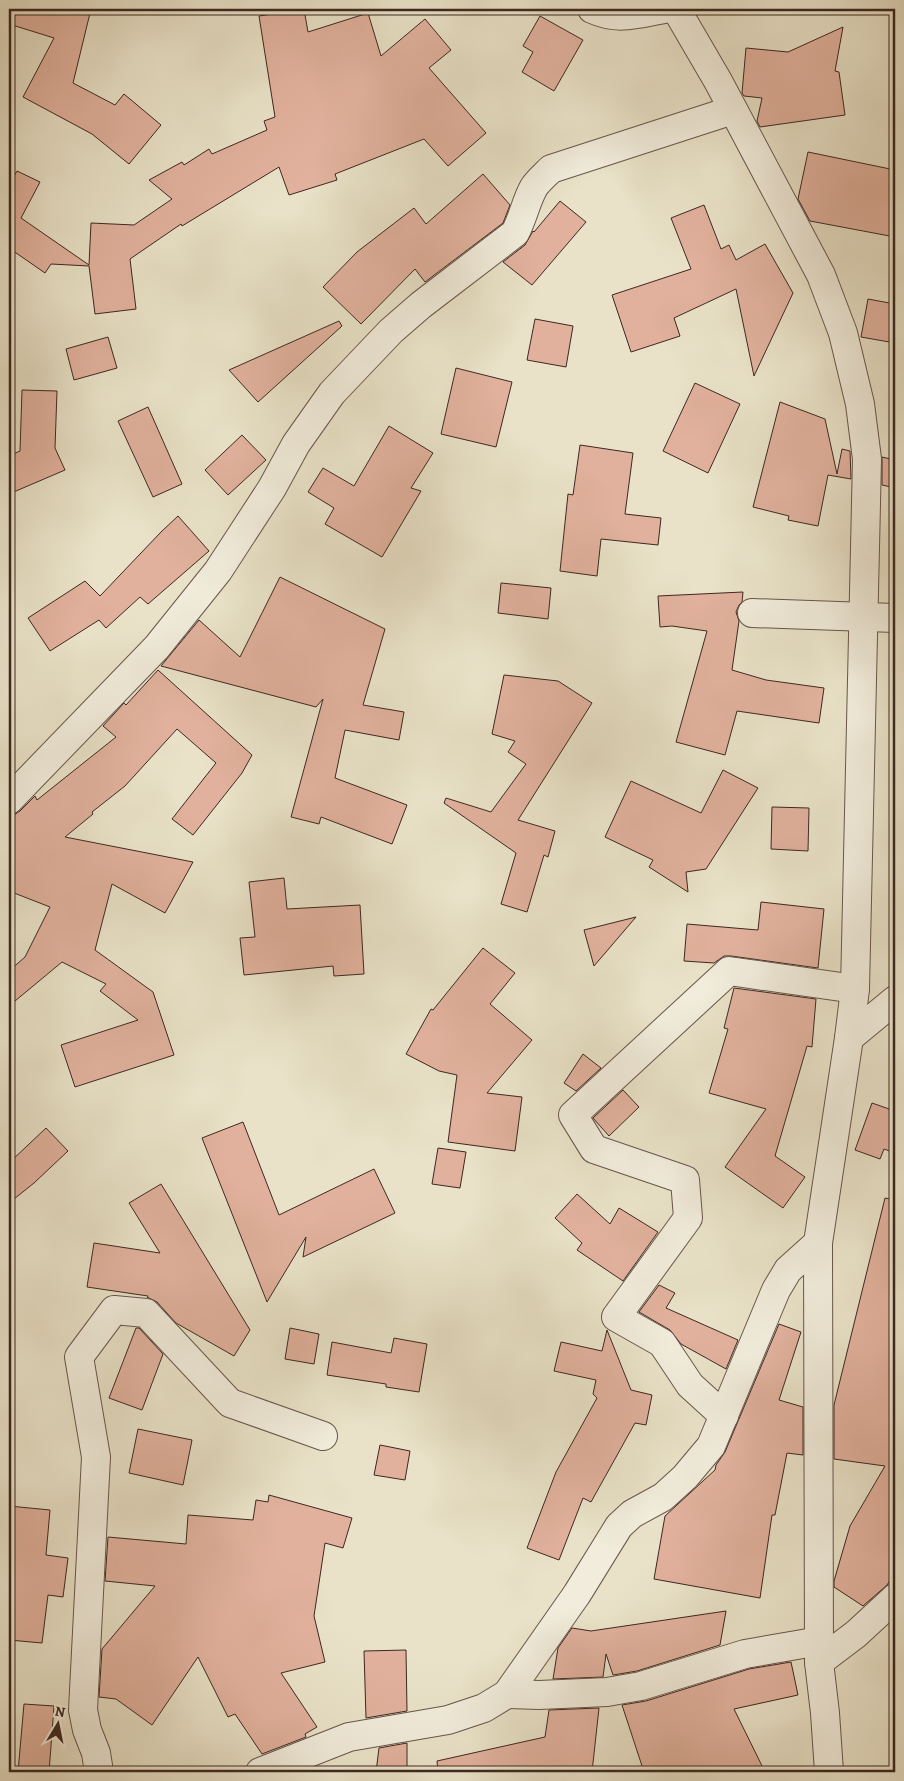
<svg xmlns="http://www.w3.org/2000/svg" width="904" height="1781" font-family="Alegreya,serif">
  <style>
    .building { fill: #e1b19d; stroke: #3d2821 }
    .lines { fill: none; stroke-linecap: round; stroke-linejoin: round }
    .minor-casing { stroke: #68564b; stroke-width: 30 }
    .minor { stroke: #f1ecdb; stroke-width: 28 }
  </style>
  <rect width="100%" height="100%" fill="#e9e2c8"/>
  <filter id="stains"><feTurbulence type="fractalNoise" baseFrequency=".004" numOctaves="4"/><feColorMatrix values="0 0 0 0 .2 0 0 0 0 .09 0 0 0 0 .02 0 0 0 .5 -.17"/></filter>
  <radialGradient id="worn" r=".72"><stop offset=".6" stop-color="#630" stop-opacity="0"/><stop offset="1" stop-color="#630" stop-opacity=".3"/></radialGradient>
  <g class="building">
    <path d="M9,9H91L73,83L115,105L124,94L161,125L129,164L92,134L23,97L54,38L9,24Z"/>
    <path d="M304,9L308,32L368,13L381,56L425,19L451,50L429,68L486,133L448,166L424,139L335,174L337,180L289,195L279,167L182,226L181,224L130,259L136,309L95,314L89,266L51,264L45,273L9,248V185L17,171L40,182L21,218L89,265L91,223L134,225L172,199L149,180L182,162L184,165L209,149L212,154L267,130L264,121L275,117L259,16Z"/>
    <path d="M540,16L583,40L554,91L522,72L533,52L523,46Z"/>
    <path d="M843,27L835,71L839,72L845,115L760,127L757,121L762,98L744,96L742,93L746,48L788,52Z"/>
    <path d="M808,152L895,170V237L810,221L798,199Z"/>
    <path d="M483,174L510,205L503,223L425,282L415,269L361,324L323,287L357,252L414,208L426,224Z"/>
    <path d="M560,201L586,222L532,285L503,262L525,245L533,231L534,232Z"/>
    <path d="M704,205L721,249L729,245L736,260L765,244L793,293L754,376L736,289L674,318L680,336L631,352L612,295L691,269L671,218Z"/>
    <path d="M868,299L895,304V343L861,337Z"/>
    <path d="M535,319L573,326L566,367L527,360Z"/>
    <path d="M339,321L342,326L258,402L229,370Z"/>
    <path d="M108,337L117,368L74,380L66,349Z"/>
    <path d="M456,368L512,382L496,447L441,434Z"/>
    <path d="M695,383L740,404L708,473L663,451Z"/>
    <path d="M22,390L57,391L55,448L65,470L9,494V456L20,451Z"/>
    <path d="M780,402L825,419L837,474L842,449L850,451L851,479L828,475L818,526L788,520L789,516L753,507Z"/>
    <path d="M148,407L182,484L153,497L118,421Z"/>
    <path d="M389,426L433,453L411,488L421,491L382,557L325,524L334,508L308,492L323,468L354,486Z"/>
    <path d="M242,435L266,460L228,495L205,470Z"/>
    <path d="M580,445L633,453L625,514L661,518L658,545L601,539L597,576L560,571L568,494L573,495Z"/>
    <path d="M882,457L895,460V488L882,485Z"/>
    <path d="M178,516L209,551L148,604L140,597L106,628L99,620L50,651L28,618L85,581L100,596L161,532Z"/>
    <path d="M280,577L385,629L363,705L404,712L399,740L345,730L335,778L407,805L392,844L321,817L319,824L291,817L323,699L316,707L161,666L199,620L240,657Z"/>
    <path d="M501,583L551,588L548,619L498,613Z"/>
    <path d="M743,592L742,602L739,605L736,612L739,621L732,670L766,680L824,688L819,723L737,711L725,755L676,742L707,631L672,626L660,627L658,596Z"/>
    <path d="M158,670L252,755L242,773L193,835L172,819L216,763L177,729L125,786L92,812L93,814L65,837L193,862L165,913L112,884L95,950L153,992L174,1055L75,1087L61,1045L138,1020L100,991L106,984L62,962L9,1006V971L25,957L50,907L9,891V815H14L20,811L35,796L37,800L116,737L103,726L124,703L126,705Z"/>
    <path d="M504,675L558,681L592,703L518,820L555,831L548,857L544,855L527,912L501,904L516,853L444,803L446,798L491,812L526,764L508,752L515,741L492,734Z"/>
    <path d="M723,770L758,788L706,869L686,872L688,892L649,867L653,860L605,837L631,781L701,813Z"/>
    <path d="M772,807L809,808L808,851L771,849Z"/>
    <path d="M284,878L287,909L360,905L364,974L334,976L333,966L244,975L240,938L255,937L249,882Z"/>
    <path d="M761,902L824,909L818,968L731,956H724L714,963L684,961L687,924L758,930Z"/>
    <path d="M636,917L594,966L584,930Z"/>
    <path d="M483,948L515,973L490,1004L532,1040L487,1093L522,1097L515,1151L448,1142L457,1075L439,1071L406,1054L431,1009L433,1010Z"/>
    <path d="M734,988L816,999L812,1047L807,1046L775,1156L805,1177L783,1208L725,1167L766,1109L709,1093L728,1029L724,1028Z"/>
    <path d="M583,1054L601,1068L576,1091L564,1083Z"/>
    <path d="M623,1090L639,1107L609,1136L593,1118Z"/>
    <path d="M872,1103L895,1111V1153L884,1149L880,1159L855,1150Z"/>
    <path d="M243,1122L279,1215L374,1169L395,1213L303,1257L306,1237L267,1302L202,1138Z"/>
    <path d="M46,1128L68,1151L34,1183L9,1203V1163Z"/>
    <path d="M438,1148L466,1152L460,1188L432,1184Z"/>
    <path d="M161,1184L250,1330L234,1356L176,1323L157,1302L147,1297L148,1296L87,1287L94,1243L160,1253L129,1203Z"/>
    <path d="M577,1194L610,1224L619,1208L658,1232L623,1281L577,1250L582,1243L555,1218Z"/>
    <path d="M885,1198L895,1200V1573L887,1585L863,1606L834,1587V1581L850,1526L885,1466L834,1459V1405Z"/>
    <path d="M659,1285L675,1293L666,1308L738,1340L726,1369L681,1344L670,1330L639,1312Z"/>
    <path d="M779,1324L801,1332L779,1400L803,1407V1455L787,1453L775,1515H772L760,1598L654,1579L665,1516L715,1470L716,1465L725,1452Z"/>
    <path d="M136,1328H139L163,1354L142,1410L109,1398Z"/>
    <path d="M290,1328L319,1334L314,1364L285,1359Z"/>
    <path d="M607,1330L631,1390L652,1395L646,1425L635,1423L591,1502L583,1498L559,1560L527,1548L556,1472L597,1398L593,1394L596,1380L554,1371L561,1342L602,1351Z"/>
    <path d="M394,1338L427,1344L419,1392L386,1387V1384L327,1375L332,1342L391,1353Z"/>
    <path d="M138,1429L192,1440L183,1485L129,1473Z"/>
    <path d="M380,1445L410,1451L405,1480L374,1475Z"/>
    <path d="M269,1495L352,1518L343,1548L325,1543L314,1616L325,1662L281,1673L317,1727L305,1734L306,1737L262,1754L235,1714L228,1717L198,1657L152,1725L116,1699L99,1697L102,1649L155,1586L105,1581L108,1537L186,1544L188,1515L253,1520L256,1500L268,1502Z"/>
    <path d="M9,1506L50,1510L46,1555L68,1558L63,1597L48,1595L42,1643L9,1640Z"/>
    <path d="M726,1611L720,1645L637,1671L613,1675L606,1654L603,1677L553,1679L558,1648L572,1628L591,1631Z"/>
    <path d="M406,1650L407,1711L366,1718L364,1651Z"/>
    <path d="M791,1662L798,1695L734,1709L765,1772H644L622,1705L646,1701L749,1669Z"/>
    <path d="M24,1704L54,1706L49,1772H18Z"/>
    <path d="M599,1708L592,1772H438L437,1761L545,1737L549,1710Z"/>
    <path d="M407,1743V1772H376L379,1748Z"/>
  </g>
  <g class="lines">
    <defs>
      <g id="minor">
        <path d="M592,9C618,21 637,14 664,9"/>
        <path d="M676,9L718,81L821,275L843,333L860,404L867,459L855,989L849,1038L818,1243L819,1662L825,1713L829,1772"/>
        <path d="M752,613L895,618"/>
        <path d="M9,800L157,647L218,571L272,488L296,444L332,393L391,331L421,305L515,233C523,218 526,201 534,187C538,181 545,175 551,169L733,110"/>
        <path d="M849,1038L895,1000"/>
        <path d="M724,1416L690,1385L662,1343L616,1317L688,1218L685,1180L594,1149L573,1115L729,971L855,989"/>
        <path d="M819,1662L856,1634L895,1598"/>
        <path d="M507,1694L539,1695L607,1692L641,1686L745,1654L820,1641"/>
        <path d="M99,1772L96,1753L87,1730L83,1710L96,1457L79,1357L114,1310L146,1313L230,1403L323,1436"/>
        <path d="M260,1772L349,1737L448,1720L484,1708L507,1694L577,1594L619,1526L632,1514L663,1497L685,1477L711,1446L776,1290L788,1270L818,1243"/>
      </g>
    </defs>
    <use href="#minor" class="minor-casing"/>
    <use href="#minor" class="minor"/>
  </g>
  <rect width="904" height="1781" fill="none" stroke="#e9e2c8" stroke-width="30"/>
  <rect x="10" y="10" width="884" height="1761" fill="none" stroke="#3d2821" stroke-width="2.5"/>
  <rect x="15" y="15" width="874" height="1751" fill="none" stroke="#3d2821"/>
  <g transform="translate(58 1724) rotate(10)" stroke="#f1ecdb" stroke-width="4" paint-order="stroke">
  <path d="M0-4L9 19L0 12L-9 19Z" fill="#3d2821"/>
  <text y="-8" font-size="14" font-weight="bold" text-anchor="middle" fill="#3d2821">N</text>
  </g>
  <rect width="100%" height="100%" filter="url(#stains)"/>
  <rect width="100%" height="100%" fill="url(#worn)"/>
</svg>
